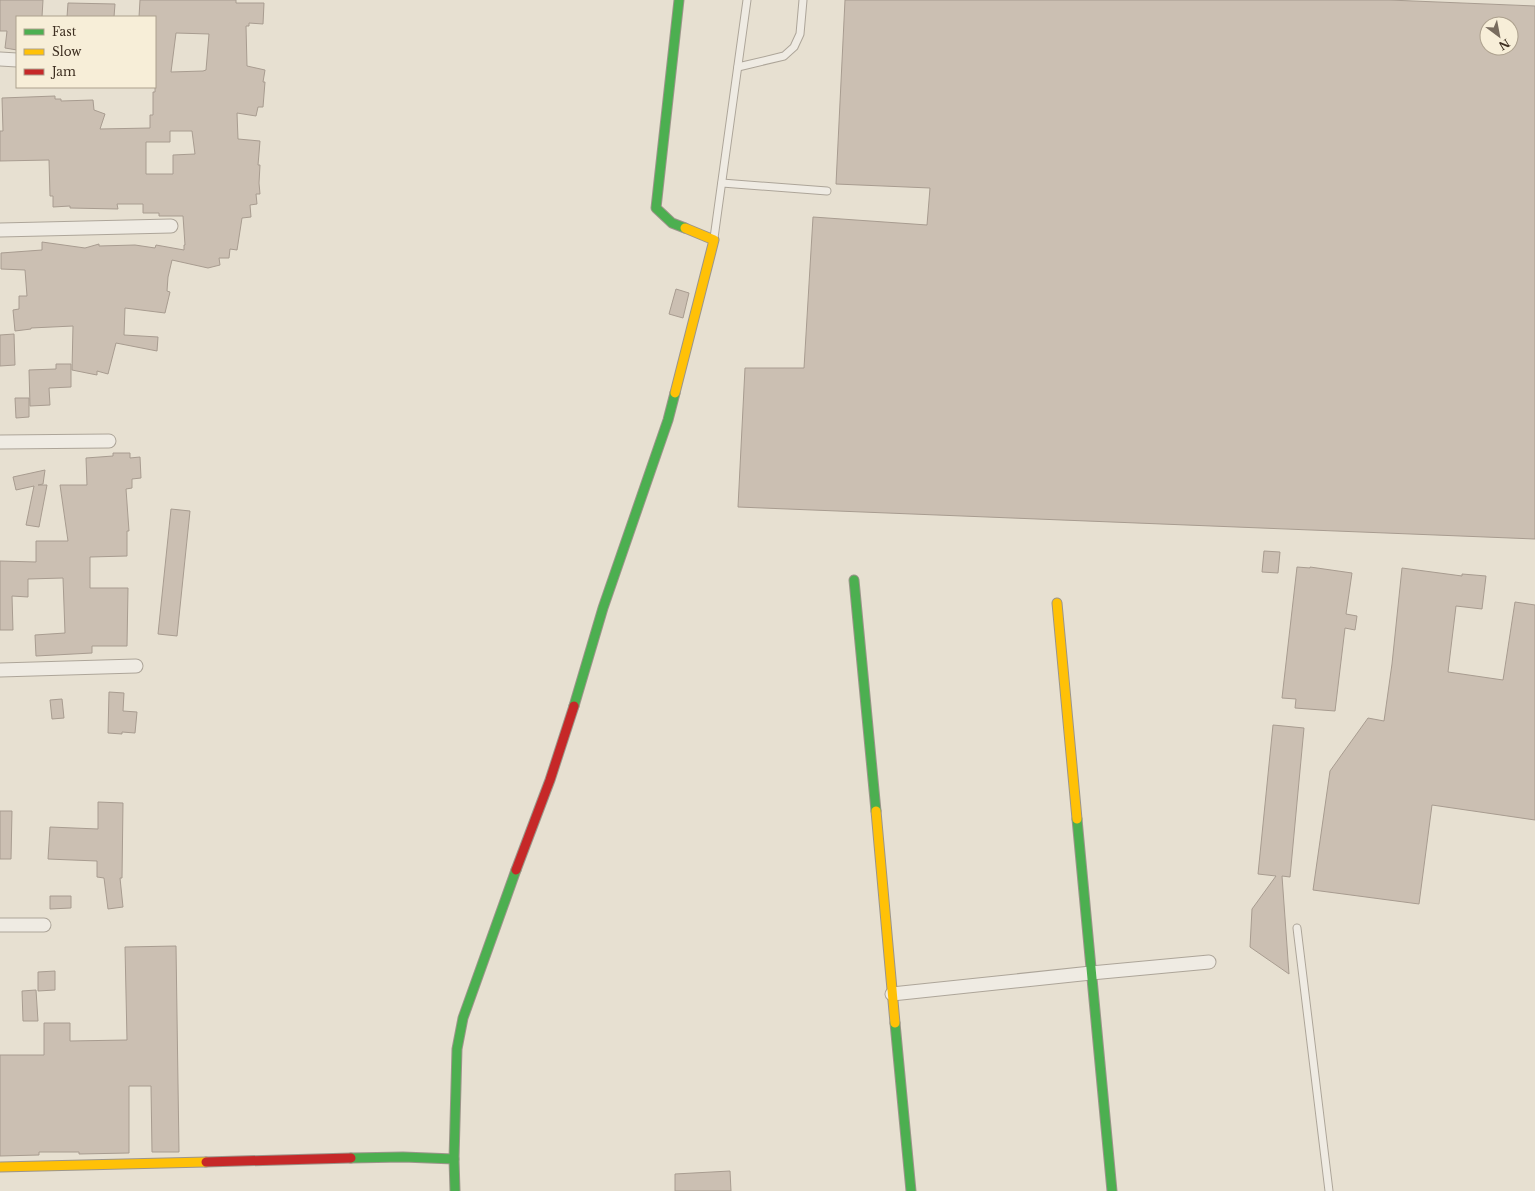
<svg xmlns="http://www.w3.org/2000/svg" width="1535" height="1191" font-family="'Libre Baskerville',serif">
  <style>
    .building { fill: #cbbfb2; stroke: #a89c90; fill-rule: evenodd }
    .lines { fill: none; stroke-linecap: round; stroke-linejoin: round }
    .lane-casing { stroke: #ada599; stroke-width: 9 }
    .street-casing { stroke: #ada599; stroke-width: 15 }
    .fast-casing { stroke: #9c958a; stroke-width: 11 }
    .slow-casing { stroke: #9c958a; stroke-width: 11 }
    .jam-casing { stroke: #9c958a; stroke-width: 11 }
    .lane { stroke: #efebe3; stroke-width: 7 }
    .street { stroke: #efebe3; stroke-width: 13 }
    .fast { stroke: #4caf50; stroke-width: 9 }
    .slow { stroke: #ffc107; stroke-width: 9 }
    .jam { stroke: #c62828; stroke-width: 9 }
  </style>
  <rect width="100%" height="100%" fill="#e7e0d1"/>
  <g class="building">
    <path d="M0,0H43L42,17H17V50L5,48L7,31H0Z"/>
    <path d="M140,0H236V3H264L263,24L249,23V26H246L247,66L265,70L263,82H265L263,107H258L256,116L237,113L238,139L260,141L258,165H260L259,183L260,194H256L257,204L250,205L251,217L242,218L237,250L230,249L229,258H219L220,265L208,268L172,260L168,277L167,291L170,292L165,313L125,308L124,335L158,337L157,351L116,343L108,374L97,371V375L72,370L73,326L31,328V329L15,331L13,310L19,309V296H27L25,270L1,269V253L42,250V242L85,248L99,244V246L135,245L155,248L156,245L184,250V245H185L183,216H159V213H143V204H117L118,209L70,208V206L53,207V196H50L49,160L0,161V131H3L2,98L55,96V99H61V101L93,100L94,110L105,114L100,129L150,128V115H153V92H155V17H139ZM176,33L209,34L206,70L203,71L171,72ZM170,131H192L195,154L173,155V174H146V142H170Z"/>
    <path d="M845,0H1389L1535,6V539L738,507L745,368H804L813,217L927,225L930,188L836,184ZM1487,24H1511V48H1487Z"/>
    <path d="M68,3L115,4L114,17H67Z"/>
    <path d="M676,289L689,293L683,318L669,314Z"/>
    <path d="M14,334L15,365L0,366V335Z"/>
    <path d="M56,364H71V387L49,388L50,405L30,406L29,370L56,369Z"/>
    <path d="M15,398H29V417L16,418Z"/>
    <path d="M113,453H130V458L140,457L141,478L132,479V488L126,489L129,531H127V556L90,557V588H128L127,646H92V653L36,656L35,635L65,633L63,578L28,579V597L12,596L13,630H0V561L36,562V541H68L60,485H87L86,458L113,456Z"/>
    <path d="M45,470L43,484L38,485H47L39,527L26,525L34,486L16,490L13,477Z"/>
    <path d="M171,509L190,511L177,636L158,634Z"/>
    <path d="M1264,551L1280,552L1278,573L1262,572Z"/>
    <path d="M1297,567L1310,568V567L1352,573L1346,614L1357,616L1355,630L1345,628L1335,711L1295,708L1296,699L1282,698Z"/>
    <path d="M1402,568L1462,576V574L1486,576L1482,609L1456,606L1448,672L1503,680L1515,602L1535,605V820L1432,805L1419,904L1313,890L1330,771L1368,718L1384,721L1392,664Z"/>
    <path d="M109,692L124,693L123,711L137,712L135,733L122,732V734L108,733Z"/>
    <path d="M62,699L64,718L52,719L50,700Z"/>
    <path d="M1273,725L1304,728L1290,877L1282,876L1289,974L1250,947L1252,909L1276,876L1258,874Z"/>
    <path d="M98,802L123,803L122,878H120L123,907L108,909L104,878L97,877V861L48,859L50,827L98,829Z"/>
    <path d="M0,811H12L11,859H0Z"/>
    <path d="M50,896H71V908L50,909Z"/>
    <path d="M176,946L179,1152H152L151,1086H129V1153L79,1154V1152H39V1155L0,1156V1055H44V1023H70V1041L127,1040L125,947Z"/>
    <path d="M55,971V990L38,991V972Z"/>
    <path d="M36,990L38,1021H23L22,991Z"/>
    <path d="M730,1171L731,1191H675V1174Z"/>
  </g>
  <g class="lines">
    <defs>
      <g id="lane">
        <path d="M738,67L784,56L794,47L800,34L803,0"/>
        <path d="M722,183L827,191"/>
        <path d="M714,238L747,0"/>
        <path d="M1297,928L1329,1191"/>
      </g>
      <g id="street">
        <path d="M0,59L17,60"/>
        <path d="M0,230L171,226"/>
        <path d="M0,442L109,441"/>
        <path d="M0,670L136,666"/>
        <path d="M0,925H44"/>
        <path d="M892,994L1091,973L1209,962"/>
      </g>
      <g id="fast">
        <path d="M679,0L656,208L672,223L685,228"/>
        <path d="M854,580L876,811"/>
        <path d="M574,706L603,608L668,420L675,393"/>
        <path d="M1077,819L1112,1191"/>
        <path d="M895,1023L911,1191"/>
        <path d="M351,1158L403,1157L454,1159"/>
        <path d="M455,1191L454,1159L457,1049L463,1018L516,870"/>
      </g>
      <g id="slow">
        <path d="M675,393L714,240L685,228"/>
        <path d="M1057,603L1077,819"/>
        <path d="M876,811L895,1023"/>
        <path d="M0,1167L206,1162"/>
      </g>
      <g id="jam">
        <path d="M516,870L550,780L574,706"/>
        <path d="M206,1162L351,1158"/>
      </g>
    </defs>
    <use href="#lane" class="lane-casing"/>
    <use href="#street" class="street-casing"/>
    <use href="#fast" class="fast-casing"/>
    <use href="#slow" class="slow-casing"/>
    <use href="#jam" class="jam-casing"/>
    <use href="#lane" class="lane"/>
    <use href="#street" class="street"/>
    <use href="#fast" class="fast"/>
    <use href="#slow" class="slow"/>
    <use href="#jam" class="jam"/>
  </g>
  <rect x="16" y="16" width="140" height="72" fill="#f7eed8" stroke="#ada18e"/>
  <rect x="24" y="29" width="20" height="6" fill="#4caf50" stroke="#ada18e"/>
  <text x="52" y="36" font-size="12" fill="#3d2e20">Fast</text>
  <rect x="24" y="49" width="20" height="6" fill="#ffc107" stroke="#ada18e"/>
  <text x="52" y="56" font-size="12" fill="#3d2e20">Slow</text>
  <rect x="24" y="69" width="20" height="6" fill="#c62828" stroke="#ada18e"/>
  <text x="52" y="76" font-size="12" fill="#3d2e20">Jam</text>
  <g transform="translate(1499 36) rotate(148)"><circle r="19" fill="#f7eed8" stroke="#ada18e"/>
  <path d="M0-3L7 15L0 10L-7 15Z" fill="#786c5e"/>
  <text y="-6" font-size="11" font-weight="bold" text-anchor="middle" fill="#3d2e20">N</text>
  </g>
</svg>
